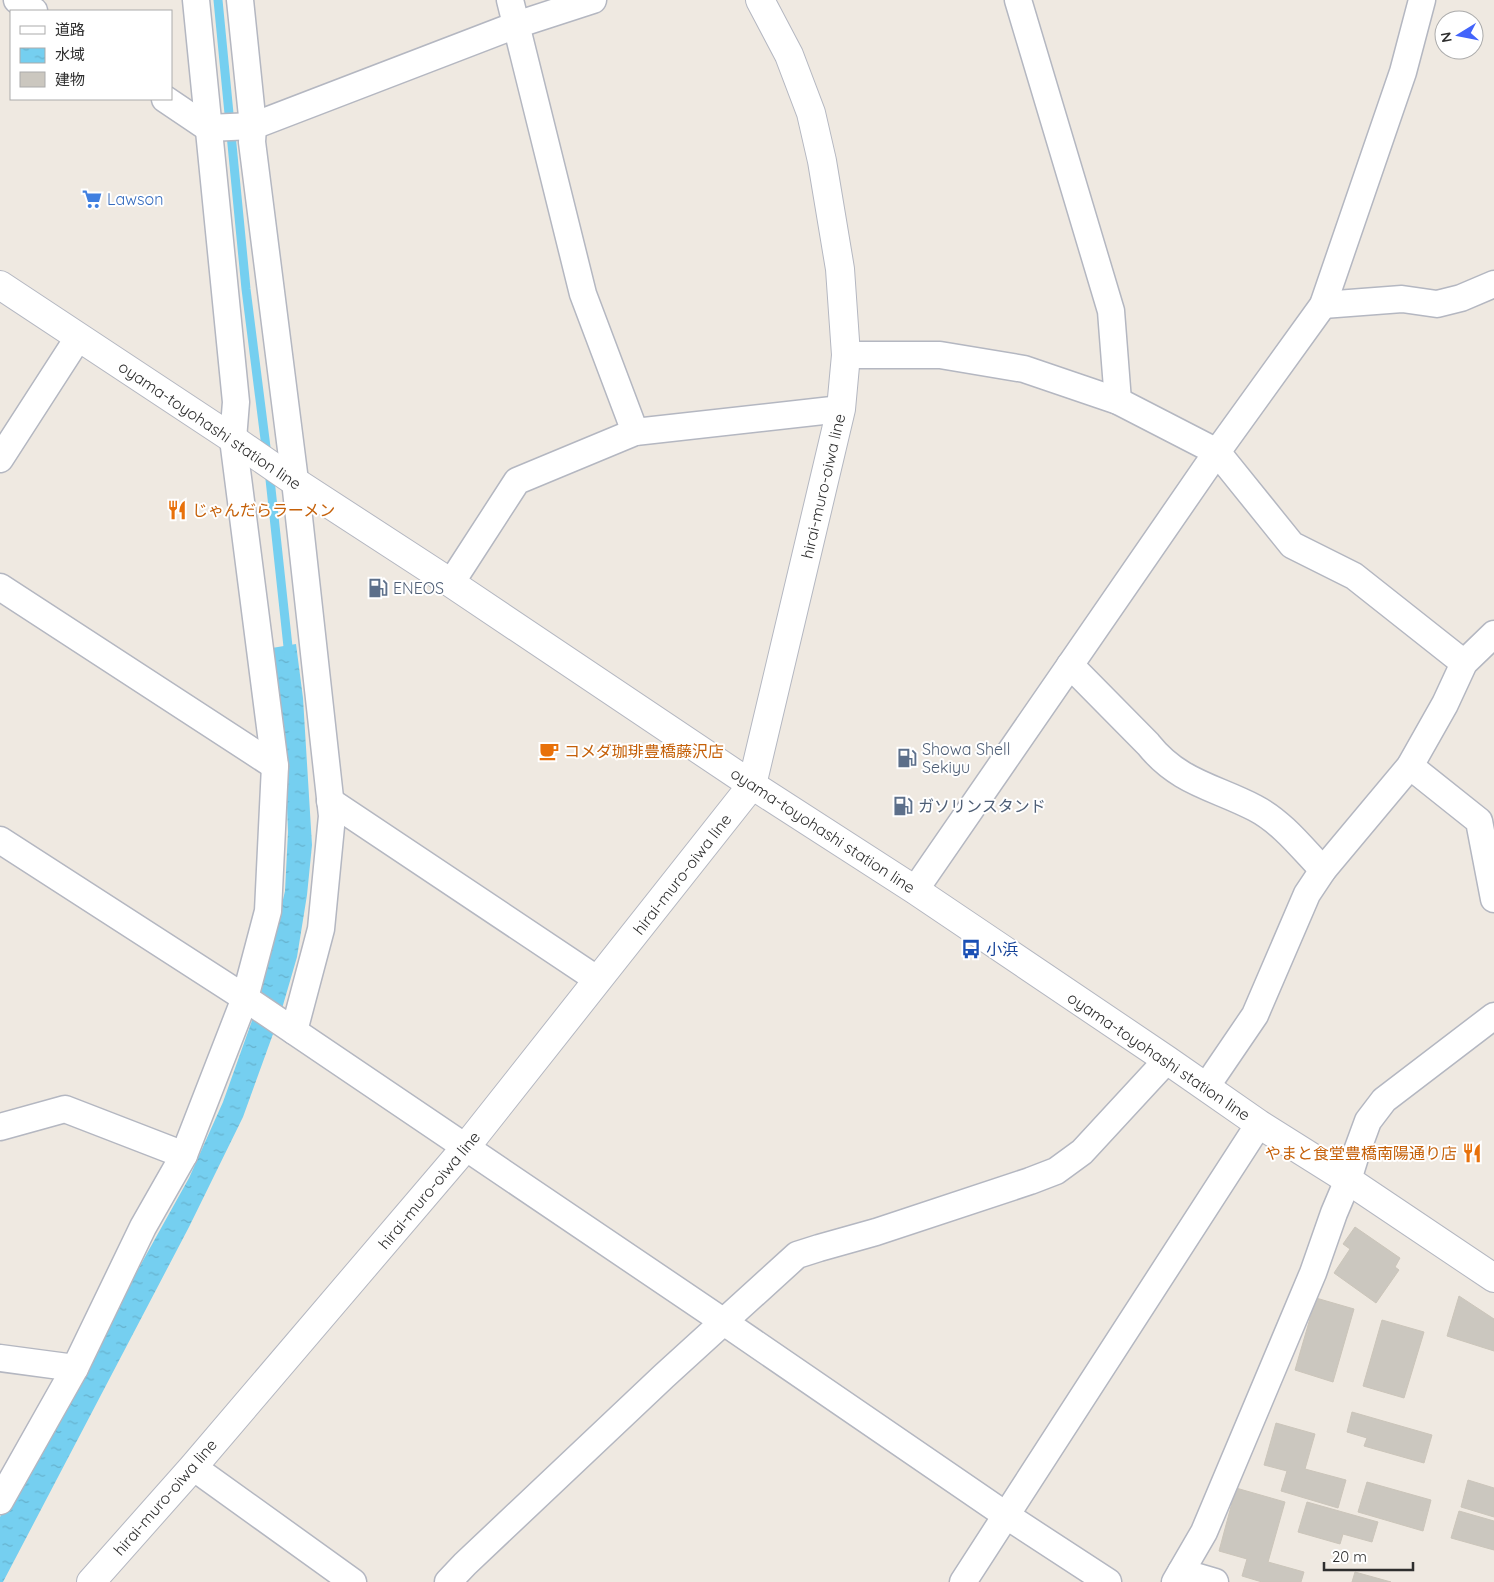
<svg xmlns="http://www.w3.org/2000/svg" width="1494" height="1582" font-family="Quicksand,'Noto Sans JP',sans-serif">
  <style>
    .water { fill: url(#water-ripples) }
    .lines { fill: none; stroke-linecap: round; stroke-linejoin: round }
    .stream { stroke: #75cff0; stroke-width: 9 }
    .building { fill: #cbc7bf; stroke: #cbc5ba }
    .minor-casing { stroke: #b4b7c1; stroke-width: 29 }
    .secondary-casing { stroke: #b4b7c1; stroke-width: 30 }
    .minor { stroke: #fff; stroke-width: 26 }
    .secondary { stroke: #fff; stroke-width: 28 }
    .labels { text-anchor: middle; stroke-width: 4; stroke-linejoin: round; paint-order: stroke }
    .shop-label { font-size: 16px; fill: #366cbe; stroke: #fff; text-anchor: start }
    .street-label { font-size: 16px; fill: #2e2e2e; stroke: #fff }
    .food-label { font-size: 16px; fill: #c56008; stroke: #fff; text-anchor: start }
    .service-label { font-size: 16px; fill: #4e5e75; stroke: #fff; text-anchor: start }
    .transit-label { font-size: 16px; fill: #164399; stroke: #fff; text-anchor: start }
  </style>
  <defs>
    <pattern id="water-ripples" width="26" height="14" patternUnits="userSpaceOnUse" patternTransform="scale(1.25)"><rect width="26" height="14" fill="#75cff0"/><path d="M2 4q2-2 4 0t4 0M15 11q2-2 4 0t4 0" fill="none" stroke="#66b2ce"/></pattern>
  </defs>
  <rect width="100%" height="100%" fill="#efe9e1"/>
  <path class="water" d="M296,644L303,698L312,845L307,895L297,957L281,1012L243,1117L189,1227L3,1582H0V1517L189,1178L223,1102L259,1001L285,891L288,832L286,781L272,648Z"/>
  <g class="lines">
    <g class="stream">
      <path d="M218,0L246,289L267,455"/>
      <path d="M269,470L289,656"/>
    </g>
  </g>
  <g class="building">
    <path d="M1355,1227L1400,1258L1395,1267L1399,1270L1376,1303L1334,1273L1350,1249L1343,1244Z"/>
    <path d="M1459,1296L1494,1319V1351L1447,1336Z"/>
    <path d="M1316,1298L1354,1309L1333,1382L1295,1370Z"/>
    <path d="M1382,1320L1424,1332L1404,1398L1363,1386Z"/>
    <path d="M1352,1412L1432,1435L1424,1463L1364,1446L1367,1438L1347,1432Z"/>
    <path d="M1276,1423L1315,1434L1305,1469L1346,1480L1338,1508L1281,1491L1287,1471L1264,1465Z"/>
    <path d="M1468,1480L1494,1488V1517L1461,1507Z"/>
    <path d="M1367,1482L1431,1500L1423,1531L1358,1512Z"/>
    <path d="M1236,1488L1285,1502L1268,1562L1304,1572L1301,1582H1262L1242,1576L1247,1559L1219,1551Z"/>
    <path d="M1307,1502L1378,1522L1372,1542L1343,1534L1340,1544L1298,1532Z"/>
    <path d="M1459,1511L1494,1521V1550L1451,1538Z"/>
    <path d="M1355,1572L1391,1582H1352Z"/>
  </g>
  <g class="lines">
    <defs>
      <g id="minor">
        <path d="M17,0L34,11"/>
        <path d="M240,0L253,126L252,142L295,481L332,816L321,929L294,1031"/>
        <path d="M510,0L583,294L635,432"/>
        <path d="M1018,0L1111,311L1118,401"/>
        <path d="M165,99L208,128L253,126L516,25L593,0"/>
        <path d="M1323,305L1402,299L1437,304L1461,298L1494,284"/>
        <path d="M846,355H940L1024,369L1118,401L1217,452L1292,545L1354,576L1464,663"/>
        <path d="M0,459L78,338"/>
        <path d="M451,583L517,481L635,432L841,409"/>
        <path d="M0,587L275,766"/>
        <path d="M1070,665L1148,744C1179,783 1215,787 1255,808C1282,822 1302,848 1323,870"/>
        <path d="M1410,766L1479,821L1494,899"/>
        <path d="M330,801L598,980"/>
        <path d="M0,840L245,998L724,1322L1007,1516L1108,1582"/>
        <path d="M915,890L1217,452L1323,305L1403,72L1422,0"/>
        <path d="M1206,1087L1255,1015L1307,894L1323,870L1410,766L1445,704L1464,663L1494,634"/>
        <path d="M0,1127L65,1109L184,1155"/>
        <path d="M0,1358L75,1368"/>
        <path d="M193,1467L353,1582"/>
        <path d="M0,1501L75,1368L143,1227L184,1155L245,998L268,911L275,766L233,439L236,402L196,0"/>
        <path d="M1181,1572L1215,1582"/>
        <path d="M448,1582L465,1564L664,1376L797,1255L819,1248L876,1232L1030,1181L1056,1171L1082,1152L1167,1060"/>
        <path d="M963,1582L1259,1124"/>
        <path d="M1175,1582L1204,1532L1313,1273L1334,1213L1348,1180L1357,1151L1368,1121L1384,1100L1494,1016"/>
      </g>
      <g id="secondary">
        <path d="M0,285L233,439L288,477L451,583L752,785L915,890L1167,1060L1259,1124L1348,1180L1494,1278"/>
        <path d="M91,1582L193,1467L465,1148L752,785L841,409L846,355L840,269L822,161L811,113L789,55L760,0"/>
      </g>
    </defs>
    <use href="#minor" class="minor-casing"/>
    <use href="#secondary" class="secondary-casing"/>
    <use href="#minor" class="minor"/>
    <use href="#secondary" class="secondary"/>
  </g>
  <defs>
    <symbol id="supermarket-bare" viewBox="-9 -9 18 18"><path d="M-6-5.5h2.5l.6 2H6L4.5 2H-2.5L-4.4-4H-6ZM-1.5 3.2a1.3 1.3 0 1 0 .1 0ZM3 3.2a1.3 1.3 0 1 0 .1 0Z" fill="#3f7fe0" stroke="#fff" stroke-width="2.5" paint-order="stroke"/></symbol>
    <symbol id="restaurant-bare" viewBox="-9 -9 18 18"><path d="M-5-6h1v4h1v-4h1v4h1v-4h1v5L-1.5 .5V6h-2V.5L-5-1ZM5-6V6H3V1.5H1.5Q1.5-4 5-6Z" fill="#e8710a" stroke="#fff" stroke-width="2.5" paint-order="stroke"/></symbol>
    <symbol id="fuel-bare" viewBox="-9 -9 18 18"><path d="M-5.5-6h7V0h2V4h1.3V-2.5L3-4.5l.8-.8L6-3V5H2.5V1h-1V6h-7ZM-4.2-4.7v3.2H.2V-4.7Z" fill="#5c6f8a" stroke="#fff" stroke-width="2.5" paint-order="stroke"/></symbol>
    <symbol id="cafe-bare" viewBox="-9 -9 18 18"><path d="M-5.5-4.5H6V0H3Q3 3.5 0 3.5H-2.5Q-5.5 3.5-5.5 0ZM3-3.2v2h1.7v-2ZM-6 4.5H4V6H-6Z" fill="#e8710a" stroke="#fff" stroke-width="2.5" paint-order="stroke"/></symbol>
    <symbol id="bus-bare" viewBox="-9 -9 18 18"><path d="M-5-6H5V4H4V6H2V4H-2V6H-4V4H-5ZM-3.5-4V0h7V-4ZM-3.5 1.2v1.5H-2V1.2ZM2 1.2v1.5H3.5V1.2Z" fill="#1a4fb4" stroke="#fff" stroke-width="2.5" paint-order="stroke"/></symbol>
  </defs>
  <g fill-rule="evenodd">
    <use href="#supermarket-bare" x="78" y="185" width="28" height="28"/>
    <use href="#restaurant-bare" x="163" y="496" width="28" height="28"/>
    <use href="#fuel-bare" x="364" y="574" width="28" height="28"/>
    <use href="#cafe-bare" x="535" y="737" width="28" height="28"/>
    <use href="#fuel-bare" x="893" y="744" width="28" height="28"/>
    <use href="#fuel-bare" x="889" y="792" width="28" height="28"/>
    <use href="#bus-bare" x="957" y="935" width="28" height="28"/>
    <use href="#restaurant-bare" x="1458" y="1139" width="28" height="28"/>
  </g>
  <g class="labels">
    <g class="shop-label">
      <text x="107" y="205">Lawson</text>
    </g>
    <g class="street-label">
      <text transform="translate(210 425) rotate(34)" y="6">oyama-toyohashi station line</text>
      <text transform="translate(823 486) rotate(-77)" y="6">hirai-muro-oiwa line</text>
      <text transform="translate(823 830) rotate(33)" y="6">oyama-toyohashi station line</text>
      <text transform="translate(682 874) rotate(-52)" y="6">hirai-muro-oiwa line</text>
      <text transform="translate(1159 1056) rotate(34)" y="6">oyama-toyohashi station line</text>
      <text transform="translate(429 1190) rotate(-50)" y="6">hirai-muro-oiwa line</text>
      <text transform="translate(165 1497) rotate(-49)" y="6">hirai-muro-oiwa line</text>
    </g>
    <g class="food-label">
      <text x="192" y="516">じゃんだらラーメン</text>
      <text x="564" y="757">コメダ珈琲豊橋藤沢店</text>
      <text x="1457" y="1159" text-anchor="end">やまと食堂豊橋南陽通り店</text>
    </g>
    <g class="service-label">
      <text x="393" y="594">ENEOS</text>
      <text x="922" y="755">Showa Shell<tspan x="922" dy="18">Sekiyu</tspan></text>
      <text x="918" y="812">ガソリンスタンド</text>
    </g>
    <g class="transit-label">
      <text x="986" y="955">小浜</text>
    </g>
  </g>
  <rect x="10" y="10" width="162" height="90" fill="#ffffff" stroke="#ababab"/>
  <rect x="20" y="26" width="25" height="8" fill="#ffffff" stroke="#ababab"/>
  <text x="55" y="35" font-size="15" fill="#2e2e2e">道路</text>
  <rect x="20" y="48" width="25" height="15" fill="url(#water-ripples)" stroke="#ababab"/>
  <text x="55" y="60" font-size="15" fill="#2e2e2e">水域</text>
  <rect x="20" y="72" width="25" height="15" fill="#cbc7bf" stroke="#ababab"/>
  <text x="55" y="85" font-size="15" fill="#2e2e2e">建物</text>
  <g transform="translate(1459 35) rotate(260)"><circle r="24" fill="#ffffff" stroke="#ababab"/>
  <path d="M0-4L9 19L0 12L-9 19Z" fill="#4264fb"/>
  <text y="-8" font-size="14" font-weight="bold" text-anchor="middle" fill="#2e2e2e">N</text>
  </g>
  <path d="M1324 1562v8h89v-8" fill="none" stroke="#2e2e2e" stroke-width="2.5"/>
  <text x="1332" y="1562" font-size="15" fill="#2e2e2e" stroke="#ffffff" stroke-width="4" paint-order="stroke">20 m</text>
</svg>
